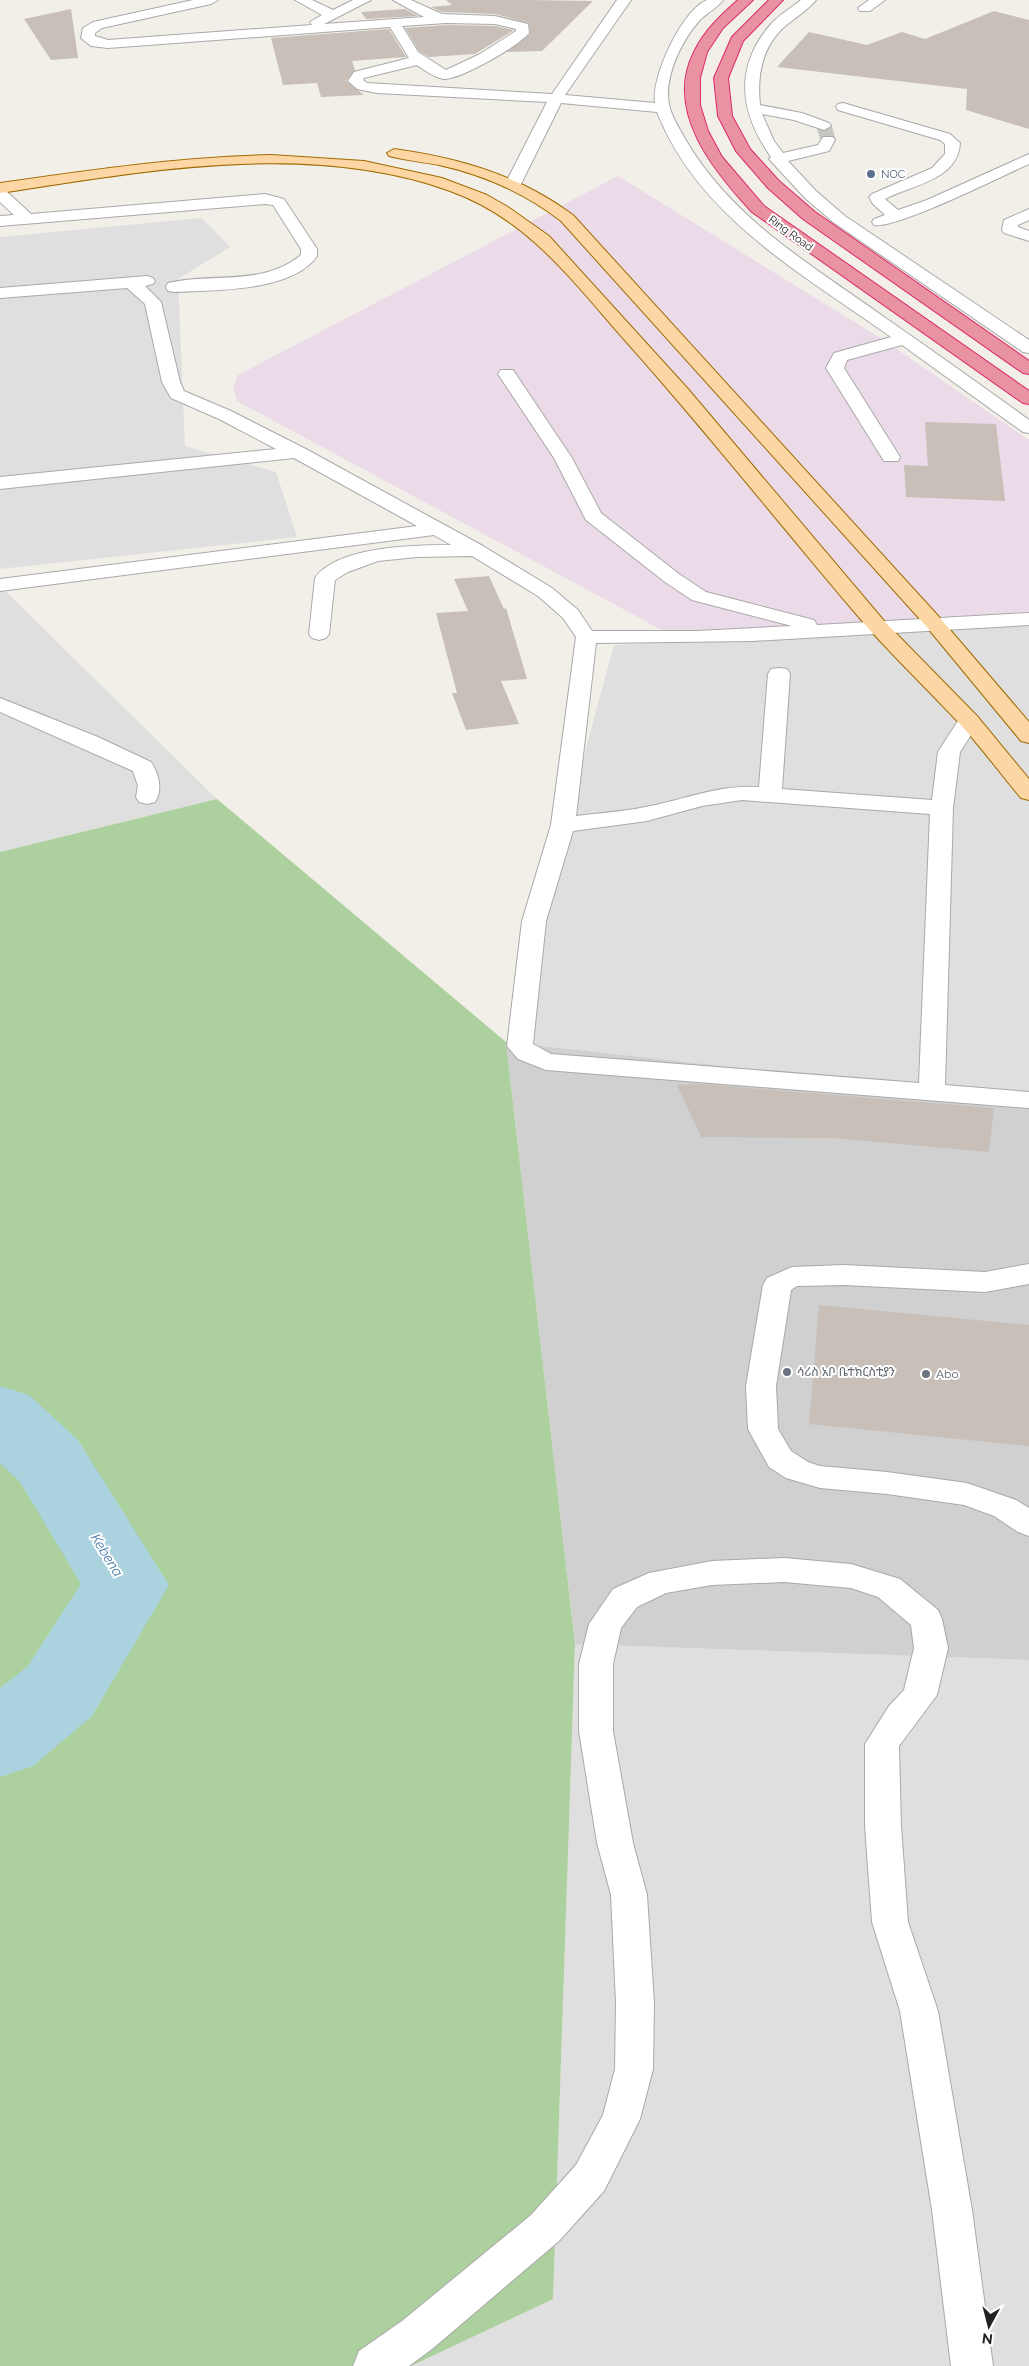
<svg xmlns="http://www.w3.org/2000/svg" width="1029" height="2366" font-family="Raleway,'Noto Sans Ethiopic',sans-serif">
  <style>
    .residential { fill: #e0dfdf }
    .industrial { fill: #ebdbe8 }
    .religious { fill: #d0d0d0 }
    .forest { fill: #add19e }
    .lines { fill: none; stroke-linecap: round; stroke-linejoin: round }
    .river { fill: #aad3df; fill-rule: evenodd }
    .building { fill: #c7bfb8 }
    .minor-tunnel { stroke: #c8c6c1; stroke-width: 15; stroke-dasharray: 15 8; stroke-linecap: butt }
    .minor-casing { stroke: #a9a9a9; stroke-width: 2 }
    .major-casing { stroke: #a06b00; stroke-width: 2 }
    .highway-casing { stroke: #dc2a67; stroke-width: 2 }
    .minor { fill: #fff; fill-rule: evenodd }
    .major { fill: #fcd6a4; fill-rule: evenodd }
    .highway { fill: #e892a2; fill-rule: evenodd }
    .service-dot { fill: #5c6f8a; stroke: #fff; stroke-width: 2 }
    .worship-dot { fill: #6b7280; stroke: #fff; stroke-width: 2 }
    .labels { text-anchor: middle; stroke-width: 4; stroke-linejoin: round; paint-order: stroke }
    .far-service-label { font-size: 11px; fill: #4e5e75; stroke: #fff; text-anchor: start }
    .far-street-label { font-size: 11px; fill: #222; stroke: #fff }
    .worship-label { font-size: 12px; fill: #5b616d; stroke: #fff; text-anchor: start }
    .water-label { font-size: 14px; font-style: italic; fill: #4a7aab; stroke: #fff }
  </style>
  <rect width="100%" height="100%" fill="#f2efe9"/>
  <g class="residential">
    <path d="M202,218L230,247L178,279L185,446L276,472L297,537L0,569V237Z"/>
    <path d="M0,586L217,799L0,852Z"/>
    <path d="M1029,623V1100L506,1042L614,645Z"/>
    <path d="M575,1644L1029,1660V2366H411L553,2298Z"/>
  </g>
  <path class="industrial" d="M618,176L882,339L1029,440V612L673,636L237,401L233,388L238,375Z"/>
  <path class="religious" d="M506,1042L1029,1100V1660L575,1644Z"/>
  <path class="forest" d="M217,799L506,1042L575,1644L553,2299L411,2366H0V852Z"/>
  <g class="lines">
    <path class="river" d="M0,1386L29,1395L78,1440L169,1585L92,1716L33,1766L0,1777V1688L28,1666L81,1584L20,1482L0,1463Z"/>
  </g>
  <g class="building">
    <path d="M446,0H526L593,1L542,51L507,52L530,34L529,23L495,14L442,12L431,7L452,5Z"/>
    <path d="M71,9L78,58L51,60L24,19Z"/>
    <path d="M405,9L418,16L366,19L361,12Z"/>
    <path d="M994,11L1029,20V129L966,110L967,89L777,67L809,32L867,45L902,32L925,39Z"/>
    <path d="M446,25L495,26L514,30L475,54L429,57L419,51L405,28Z"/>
    <path d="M389,29L406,57L352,61L355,70L346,81L364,95L321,97L317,83L283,85L271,38Z"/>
    <path d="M925,422L996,424L1005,501L906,497L904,465L928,466Z"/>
    <path d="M489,576L504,609L506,608L527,679L501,681L519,724L466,730L452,693H457L436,613L468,611L454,579Z"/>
    <path d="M701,1084L994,1108L989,1152L833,1138L701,1137L677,1085Z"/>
    <path d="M819,1305L1029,1325V1446L809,1424Z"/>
  </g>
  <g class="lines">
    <path class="minor-tunnel" d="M824,126L828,140"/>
    <defs>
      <g id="minor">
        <path d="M193,0H218L211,4L102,28L95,33V36L108,40L312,25L310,22L322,15L295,0H312L333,10L353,0H371L324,24L424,17L393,0H411L442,14L495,16L528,24L529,33C519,46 460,80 444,79C435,78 424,70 417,65L364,78L363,80L367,83L552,94L617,0H631L565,95L655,103C651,77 682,10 707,0C711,0 718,0 723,0C717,8 707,13 700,20C683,39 668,69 668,95C668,111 677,124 684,137C730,218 810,264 884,317C933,351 981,385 1029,420V433L1023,432L902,345L847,360L844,368L900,457L898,461H884L826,368L834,353L891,337C804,275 698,217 657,112L561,103L521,184L513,189L505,184L547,102L377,93L357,89L348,81L354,72L409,58L390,27L108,48L91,46L81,38L83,28L93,22ZM446,23L495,24L516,29V31L480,54L446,70L418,52L402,26Z"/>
        <path d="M801,0H816C807,11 793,19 783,28C761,49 757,77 760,105L802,113L829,123L831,126L824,130L794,120L762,114L774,141L783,153L818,145L823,137H833L835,140L829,151L788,161L816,191L845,216L1029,340V353L1023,352L833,222L805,198L769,159L771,157C740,113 733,68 771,24C779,15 791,8 801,0Z"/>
        <path d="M869,0H885L870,11H860L858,8Z"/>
        <path d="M843,103L950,134L960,143C958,180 912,185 885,199L898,210L927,200L1029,154V164C1004,175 895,230 874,225L872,222L874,219L885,215L873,204L869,197L872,194L932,168L945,154V144L940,140L838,110L836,107L838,104Z"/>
        <path d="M0,188L5,190L31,214L265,194L284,199L317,249V256C293,292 213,290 174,292L168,291L166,287L168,283C213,272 262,287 301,255V249L273,205L265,204L0,226V216L14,215L0,202Z"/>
        <path d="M1029,209V220L1018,225V227L1029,231V241L1004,233L1002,230L1004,220Z"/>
        <path d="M147,276L153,278L155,281L153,284L145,286L161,302L180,382L184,391L231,411L304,448L483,546L552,588L578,610L592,631H697L792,626L692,600L665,582L586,520L554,458L498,374L501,370H513L572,458L601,513L679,574L706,592L814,620L817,625L1029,613V625L752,641L596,643L576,816C599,813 622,812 645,807C684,800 719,784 759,787L768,674L771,669L779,668L787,669L790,674L782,789L932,800L938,752L961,716L969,714L977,716L980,721L960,752L953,808L945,1085L1029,1092V1108L546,1070L518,1059L507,1046L522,921L551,825L576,637L563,618L538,596L472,556L417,557L378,561L348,572L335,580L329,634L326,638L319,640L312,638L309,634L315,578C337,546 416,545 451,545L434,535L0,591V579L417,526L294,458L0,489V477L276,449L219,419L171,398L162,382L145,304L127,288L0,298V288ZM742,800L930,814L919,1083L551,1054L533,1044L546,921L573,831L647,821L702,806Z"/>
        <path d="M0,698L98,737L151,762C159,774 163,790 155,802L147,804L139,802L136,797L138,786L133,771L0,712Z"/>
        <path d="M1029,1264V1284L985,1292L844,1285L797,1286L791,1290L776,1386L778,1429L791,1451L808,1462L820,1466L887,1472L967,1483L1016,1500L1029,1508V1536L1018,1532L994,1516L964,1505L887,1494L820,1488L786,1478L769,1467L748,1429L746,1386L763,1285L767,1278L792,1267L844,1265L985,1272Z"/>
        <path d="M784,1558L851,1564L900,1579L938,1610L942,1619L948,1648L937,1695L899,1746L901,1826L908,1922L938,2011L972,2210L993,2366H951L932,2210L900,2011L872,1922L865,1826V1744L889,1706L904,1690L914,1648L911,1625L878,1597L851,1588L784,1582L712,1585L666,1593L637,1607L621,1628L613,1664V1731L633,1843L647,1895L654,2003L653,2069L640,2119L604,2191L559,2241L432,2349L409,2366H353L359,2351L402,2321L531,2215L576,2165L603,2115L615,2069L616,2003L611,1895L597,1843L579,1731V1664L589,1624L613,1589L649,1573L712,1561Z"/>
      </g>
      <g id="major">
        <path d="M394,149C459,158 519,175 573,215L940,618L1029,722V743L1021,741L926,626L561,221C525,193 484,175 439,165C422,162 405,160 389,156L387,153Z"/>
        <path d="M271,155L364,161L442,178L487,195L508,207L549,236L688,389L885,622L977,716L1029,779V800L1021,798C1000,773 981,747 959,723C929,691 898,661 869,629C788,535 712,438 630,346C575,285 531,220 450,191C309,140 144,171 0,193V183C90,170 180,157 271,155Z"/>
      </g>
      <g id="highway">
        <path d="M738,0H753L723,28L707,52L700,78V105L708,131L722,157L764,206L1029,391V404L1023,403L752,212C714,171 664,111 694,52C704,31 721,15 738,0Z"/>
        <path d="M769,0H783L743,41L728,78L732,116L750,149L779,181L815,212L1029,361V374L1023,373L803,219L768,188L736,151L718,116L714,78L732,37Z"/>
      </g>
    </defs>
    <use href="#minor" class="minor-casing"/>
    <use href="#major" class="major-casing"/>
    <use href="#highway" class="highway-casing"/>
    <use href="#minor" class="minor"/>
    <use href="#major" class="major"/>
    <use href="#highway" class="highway"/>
  </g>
  <circle class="service-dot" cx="871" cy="174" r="5"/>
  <g class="worship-dot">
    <circle cx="787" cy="1372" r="5"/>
    <circle cx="926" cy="1374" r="5"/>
  </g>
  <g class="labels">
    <g class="far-service-label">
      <text x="881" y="178">NOC</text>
    </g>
    <g class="far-street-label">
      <text transform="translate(791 233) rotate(36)" y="4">Ring Road</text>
    </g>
    <g class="worship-label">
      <text x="797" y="1376">ሳሪስ አቦ ቤተክርስቲያን</text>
      <text x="936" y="1378">Abo</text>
    </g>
    <g class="water-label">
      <text transform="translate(107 1555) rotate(58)" y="5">Kebena</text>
    </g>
  </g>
  <g transform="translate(989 2326) rotate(187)" stroke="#ffffff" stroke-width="4" paint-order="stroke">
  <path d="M0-4L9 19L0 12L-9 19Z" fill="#222222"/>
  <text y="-8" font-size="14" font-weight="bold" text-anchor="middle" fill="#222222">N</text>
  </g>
</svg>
